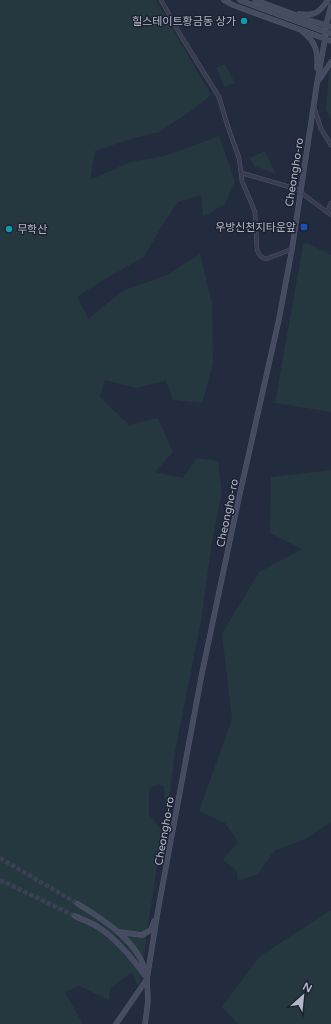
<svg xmlns="http://www.w3.org/2000/svg" width="331" height="1024" font-family="'Varela Round','Noto Sans KR',sans-serif">
  <style>
    .green { fill: #25383f }
    .lines { fill: none; stroke-linecap: round; stroke-linejoin: round }
    .secondary-tunnel { stroke: #394053; stroke-width: 4.5; stroke-dasharray: 4.5 2; stroke-linecap: butt }
    .minor-casing { stroke: #525868; stroke-width: 4.5 }
    .secondary-casing { stroke: #525868; stroke-width: 5.5 }
    .minor { stroke: #373d4e; stroke-width: 3.5 }
    .secondary { stroke: #454c61; stroke-width: 4.5 }
    .secondary-bridge-casing { stroke: #525868; stroke-width: 5.5; stroke-linecap: butt }
    .secondary-bridge { stroke: #454c61; stroke-width: 4.5 }
    .culture-dot { fill: #0f9aa8; stroke: #1c2232; stroke-width: 1.5 }
    .transit-dot { fill: #1a4fb4; stroke: #1c2232; stroke-width: 1.5 }
    .labels { text-anchor: middle; stroke-width: 3; stroke-linejoin: round; paint-order: stroke }
    .poi-label { font-size: 11px; fill: #b3b8c9; stroke: #1c2232; text-anchor: end }
    .street-label { font-size: 11px; fill: #b3b8c9; stroke: #1c2232 }
  </style>
  <rect width="100%" height="100%" fill="#232b3e"/>
  <g class="green">
    <path d="M0,0H156L211,95L191,111L159,132L134,138L95,151L90,180L130,162L165,156L219,136L235,181L225,204L203,217L201,195L178,202L160,229L144,257L103,280L77,297L89,319L105,305L125,290L169,274L200,254L212,304L213,364L202,403L173,400L166,381L136,388L105,380L100,397L129,425L158,418L173,452L155,472L183,478L197,458L218,461L222,492L212,541L201,621L175,752L167,817L164,787L159,784L149,789V815L162,831L139,988L132,972L110,989L109,1000L79,986L65,992L83,1024H0Z"/>
    <path d="M225,64L235,83L225,87L216,68Z"/>
    <path d="M331,69V120L326,109L329,72Z"/>
    <path d="M265,151L276,174L254,166L250,158Z"/>
    <path d="M307,243L331,255V412L275,403L303,245Z"/>
    <path d="M331,470V822L305,839L274,851L258,874L238,881L236,870L223,860L238,842L225,823L199,811L232,719L222,634L259,572L302,549L270,533L271,477Z"/>
    <path d="M331,910V1024H238L222,1007L260,956Z"/>
  </g>
  <g class="lines">
    <g class="secondary-tunnel">
      <path d="M0,858L78,904"/>
      <path d="M0,880L75,916"/>
    </g>
    <defs>
      <g id="minor">
        <path d="M161,0L181,36L219,97L228,127L239,158L242,181L255,212L257,250C259,255 261,258 266,259L292,249"/>
        <path d="M314,107L321,129L331,145"/>
        <path d="M242,173L300,190"/>
        <path d="M300,192L331,215"/>
        <path d="M327,212L331,203"/>
      </g>
      <g id="secondary">
        <path d="M224,0L233,5L331,41"/>
        <path d="M255,0L312,21L331,27"/>
        <path d="M299,14C315,16 319,13 328,0"/>
        <path d="M302,31C316,42 318,51 317,68"/>
        <path d="M319,80L331,62"/>
        <path d="M78,904C104,920 141,943 146,975"/>
        <path d="M75,916C82,920 91,922 98,927C117,939 133,959 146,977"/>
        <path d="M119,932L142,935L151,930L154,921"/>
        <path d="M116,1024L147,979"/>
        <path d="M145,1024L148,1001L147,979L158,910L202,673L238,502L279,319L292,249L317,83L325,39L326,25L331,6"/>
      </g>
    </defs>
    <use href="#minor" class="minor-casing"/>
    <use href="#secondary" class="secondary-casing"/>
    <use href="#minor" class="minor"/>
    <use href="#secondary" class="secondary"/>
    <defs>
      <path id="secondary-bridge" d="M239,0L331,34"/>
    </defs>
    <use href="#secondary-bridge" class="secondary-bridge-casing"/>
    <use href="#secondary-bridge" class="secondary-bridge"/>
  </g>
  <g class="culture-dot">
    <circle cx="244" cy="21" r="4"/>
    <circle cx="9" cy="229" r="4"/>
  </g>
  <rect class="transit-dot" x="300" y="223" width="8" height="8" rx="2"/>
  <g class="labels">
    <g class="poi-label">
      <text x="236" y="25">힐스테이트황금동 상가</text>
      <text x="296" y="231">우방신천지타운앞</text>
      <text x="17" y="233" text-anchor="start">무학산</text>
    </g>
    <g class="street-label">
      <text transform="translate(294 172) rotate(-81)" y="4">Cheongho-ro</text>
      <text transform="translate(227 513) rotate(-78)" y="4">Cheongho-ro</text>
      <text transform="translate(164 831) rotate(-80)" y="4">Cheongho-ro</text>
    </g>
  </g>
  <g transform="translate(303 996) rotate(27)" stroke="#1c2232" stroke-width="3" paint-order="stroke">
  <path d="M0-3L7 15L0 10L-7 15Z" fill="#b3b8c9"/>
  <text y="-6" font-size="11" font-weight="bold" text-anchor="middle" fill="#b3b8c9">N</text>
  </g>
</svg>
